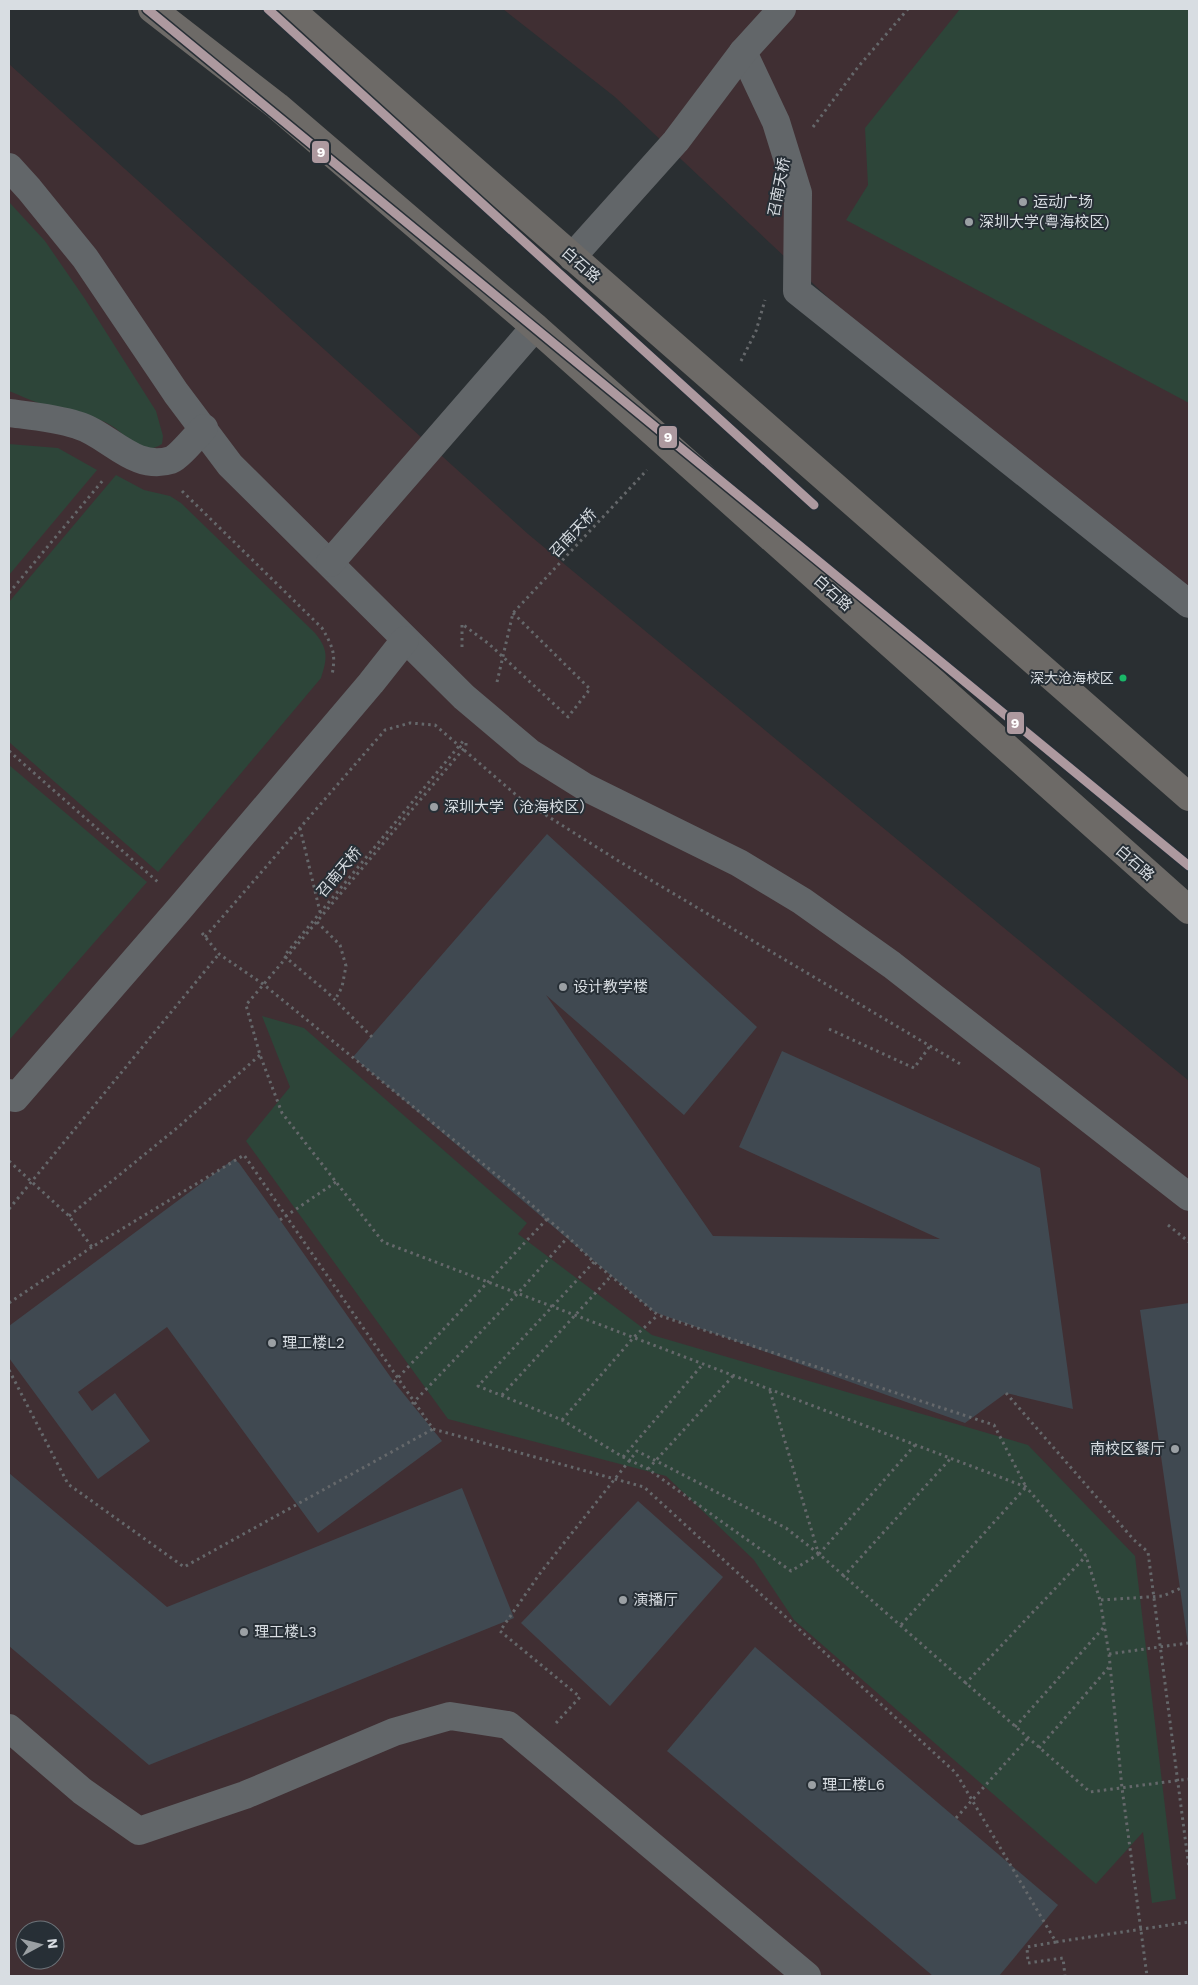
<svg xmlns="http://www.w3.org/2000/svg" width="1198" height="1985" font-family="'Work Sans','Noto Sans SC',sans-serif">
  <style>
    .education { fill: #402f33; fill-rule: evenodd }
    .green { fill: #2d4539 }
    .building { fill: #404951 }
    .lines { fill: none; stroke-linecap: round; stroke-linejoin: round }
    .path { stroke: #65686b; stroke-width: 3; stroke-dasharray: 2.5 4; stroke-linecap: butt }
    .minor { stroke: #626669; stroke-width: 28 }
    .major { stroke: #6d6a67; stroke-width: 28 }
    .metro-1-casing { stroke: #272f36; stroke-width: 12 }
    .metro-1 { stroke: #ad999f; stroke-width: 9 }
    .poi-dot { fill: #9ba0a4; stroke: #272f36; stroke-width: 2 }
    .bus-dot { fill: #1ab867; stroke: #272f36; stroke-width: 2 }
    .labels { text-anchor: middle; stroke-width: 4; stroke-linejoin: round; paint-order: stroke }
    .bus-label { font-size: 14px; fill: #d8dde2; stroke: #272f36; text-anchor: end }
    .street-label { font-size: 15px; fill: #d8dde2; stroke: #272f36 }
    .poi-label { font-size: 15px; fill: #d8dde2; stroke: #272f36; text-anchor: start }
    .line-badge { stroke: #272f36; stroke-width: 2 }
    .badge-label { font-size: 14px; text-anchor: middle; font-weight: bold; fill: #fff }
  </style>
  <rect width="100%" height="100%" fill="#2a2f32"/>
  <g class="education">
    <path d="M503,9H1189V614L855,323L615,97Z"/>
    <path d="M9,64L528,534L1189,1081V1976H9ZM25,1930H55V1960H25Z"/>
  </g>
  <g class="green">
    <path d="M960,9H1189V403L846,220L868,185L865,128Z"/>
    <path d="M9,202L45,241L85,299L156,411L163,436L162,444C141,458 128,436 112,426C94,414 69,412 49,406C35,403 22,396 9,391Z"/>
    <path d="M9,444L58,448L97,470L9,575Z"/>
    <path d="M116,475L144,490L170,496L181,503L315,633C329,650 327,659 321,678L158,872L9,742V602Z"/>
    <path d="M9,765L147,882L10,1039L9,1038Z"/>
    <path d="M262,1016L304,1028L527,1223L518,1234L652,1335L1028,1445L1135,1556L1176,1899L1152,1903L1143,1832L1096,1884L794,1620L754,1560L666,1476L448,1419L246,1141L290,1087Z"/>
  </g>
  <g class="building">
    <path d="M547,834L757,1027L684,1115L546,995L713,1236L940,1239L739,1147L782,1051L1040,1168L1073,1409L1006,1393L965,1423L654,1312L353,1057Z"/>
    <path d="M234,1159L239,1163L280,1220L394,1382L442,1441L318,1533L167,1327L78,1392L92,1411L115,1393L150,1441L98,1479L9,1358V1326Z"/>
    <path d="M1189,1303V1643L1188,1644L1140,1310Z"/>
    <path d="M9,1473L167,1607L462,1488L514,1618L149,1765L9,1646Z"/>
    <path d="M638,1501L723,1577L610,1706L521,1623Z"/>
    <path d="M755,1647L1058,1905L999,1976H933L667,1751Z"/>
  </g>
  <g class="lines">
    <g class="path">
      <path d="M813,127L858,67L908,9"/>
      <path d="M741,361L756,331L765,300"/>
      <path d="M182,491L322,628C333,647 336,654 332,675"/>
      <path d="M9,593L104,479"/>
      <path d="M462,647V624L489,644L568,717L590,689L513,613"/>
      <path d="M497,682L513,613L647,470"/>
      <path d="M466,743V746L246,1005L260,1055L282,1113L383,1242L1026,1487L1086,1556L1100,1600L1109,1654L1122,1788L1147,1976"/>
      <path d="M9,751L159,883"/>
      <path d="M300,828L320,912"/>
      <path d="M317,922L340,945L346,966L342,987L335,1000"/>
      <path d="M202,933L219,954L263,984L515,1190L568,1237L594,1262L658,1315L994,1425L1026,1487L900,1626"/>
      <path d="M205,937L385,730L410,723L435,725L522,800L617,860L962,1065"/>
      <path d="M829,1029L914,1068L930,1046"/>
      <path d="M372,1037L327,992L284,956L464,740"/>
      <path d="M9,1161L69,1216L92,1247L244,1155L433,1429L644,1487L956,1773L1056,1942L1189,1922"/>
      <path d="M9,1209L219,954"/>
      <path d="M69,1216L177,1128L260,1055"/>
      <path d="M280,1220L336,1182"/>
      <path d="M1168,1225L1189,1242"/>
      <path d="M594,1262L478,1386L562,1420L623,1457L648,1469L791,1571L819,1554L1090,1792L1189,1779"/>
      <path d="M9,1303L92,1247"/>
      <path d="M9,1370L68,1484L184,1567L433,1429"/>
      <path d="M394,1382L547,1219"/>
      <path d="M770,1391L818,1552"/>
      <path d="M1006,1393L1134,1540L1148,1552L1189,1868"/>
      <path d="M502,1395L611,1276"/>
      <path d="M412,1404L518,1293L568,1237"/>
      <path d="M562,1420L634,1337L658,1315"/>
      <path d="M623,1457L703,1364"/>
      <path d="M648,1469L733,1376"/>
      <path d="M819,1554L915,1445"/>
      <path d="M843,1577L951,1458"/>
      <path d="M1101,1600L1163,1596L1181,1588"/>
      <path d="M1109,1654L1188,1643"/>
      <path d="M965,1684L1086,1556"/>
      <path d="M556,1723L580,1697L500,1631L541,1572L637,1451L786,1528L819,1554"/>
      <path d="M1015,1727L1104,1627"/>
      <path d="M1039,1748L1109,1667"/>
      <path d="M956,1818L1028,1738"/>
      <path d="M1056,1942L1027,1947L1028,1963L1063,1958L1065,1976"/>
    </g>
    <g class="minor">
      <path d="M743,52L776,122L798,193L797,291L1189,604"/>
      <path d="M9,167L29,189L85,258L176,393L230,465L464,697L529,752L585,787L739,863L802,901L892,965L1189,1197"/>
      <path d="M572,257L676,141L743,52L782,9"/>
      <path d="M9,413C32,416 55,418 77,425C109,434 134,472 171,460C179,457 196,436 204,428"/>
      <path d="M330,563L535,327"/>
      <path d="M9,1093L15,1098L180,908L371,683L405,640"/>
      <path d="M9,1728L82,1791L139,1831L245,1795L394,1732L450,1716L508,1725L807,1976"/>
    </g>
    <g class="major">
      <path d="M152,9L277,106L535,327L1189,910"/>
      <path d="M290,9L1189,797"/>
    </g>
    <defs>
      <g id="metro-1">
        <path d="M147,9L1189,866"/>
        <path d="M268,9L814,505"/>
      </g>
    </defs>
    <use href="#metro-1" class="metro-1-casing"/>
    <use href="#metro-1" class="metro-1"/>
  </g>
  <g class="poi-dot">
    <circle cx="1023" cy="202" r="5"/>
    <circle cx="969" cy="222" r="5"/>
    <circle cx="434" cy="807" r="5"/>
    <circle cx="563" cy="987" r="5"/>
    <circle cx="272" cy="1343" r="5"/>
    <circle cx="1175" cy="1449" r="5"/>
    <circle cx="623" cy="1600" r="5"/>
    <circle cx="244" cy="1632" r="5"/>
    <circle cx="812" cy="1785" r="5"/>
  </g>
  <circle class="bus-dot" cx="1123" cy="678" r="4.5"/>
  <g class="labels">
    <g class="bus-label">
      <text x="1114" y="683">深大沧海校区</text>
    </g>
    <g class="street-label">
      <text transform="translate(779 187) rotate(-79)" y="5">召南天桥</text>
      <text transform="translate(581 265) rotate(41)" y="5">白石路</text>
      <text transform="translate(573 533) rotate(-47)" y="5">召南天桥</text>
      <text transform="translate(833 593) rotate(42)" y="5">白石路</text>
      <text transform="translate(1135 863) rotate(41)" y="5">白石路</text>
      <text transform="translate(339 872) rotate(-50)" y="5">召南天桥</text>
    </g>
    <g class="poi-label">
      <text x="1033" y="207">运动广场</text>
      <text x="979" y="227">深圳大学(粤海校区)</text>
      <text x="444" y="812">深圳大学（沧海校区）</text>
      <text x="573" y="992">设计教学楼</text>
      <text x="282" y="1348">理工楼L2</text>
      <text x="1165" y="1454" text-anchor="end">南校区餐厅</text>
      <text x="633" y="1605">演播厅</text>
      <text x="254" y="1637">理工楼L3</text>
      <text x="822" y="1790">理工楼L6</text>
    </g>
  </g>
  <g class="line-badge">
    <rect x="311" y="140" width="19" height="24" rx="5" fill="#ad999f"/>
    <rect x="658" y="425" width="20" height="24" rx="5" fill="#ad999f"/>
    <rect x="1006" y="711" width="19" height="24" rx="5" fill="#ad999f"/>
  </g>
  <g class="badge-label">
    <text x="321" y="157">9</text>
    <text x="668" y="442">9</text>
    <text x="1015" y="728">9</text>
  </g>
  <rect width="1198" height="1985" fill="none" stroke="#d8dde2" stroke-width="20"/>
  <g transform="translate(40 1945) rotate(83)"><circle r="24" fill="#272f36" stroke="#6e757b"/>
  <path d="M0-4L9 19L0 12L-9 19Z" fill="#9ba0a4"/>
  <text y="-8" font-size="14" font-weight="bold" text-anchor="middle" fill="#d8dde2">N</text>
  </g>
</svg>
